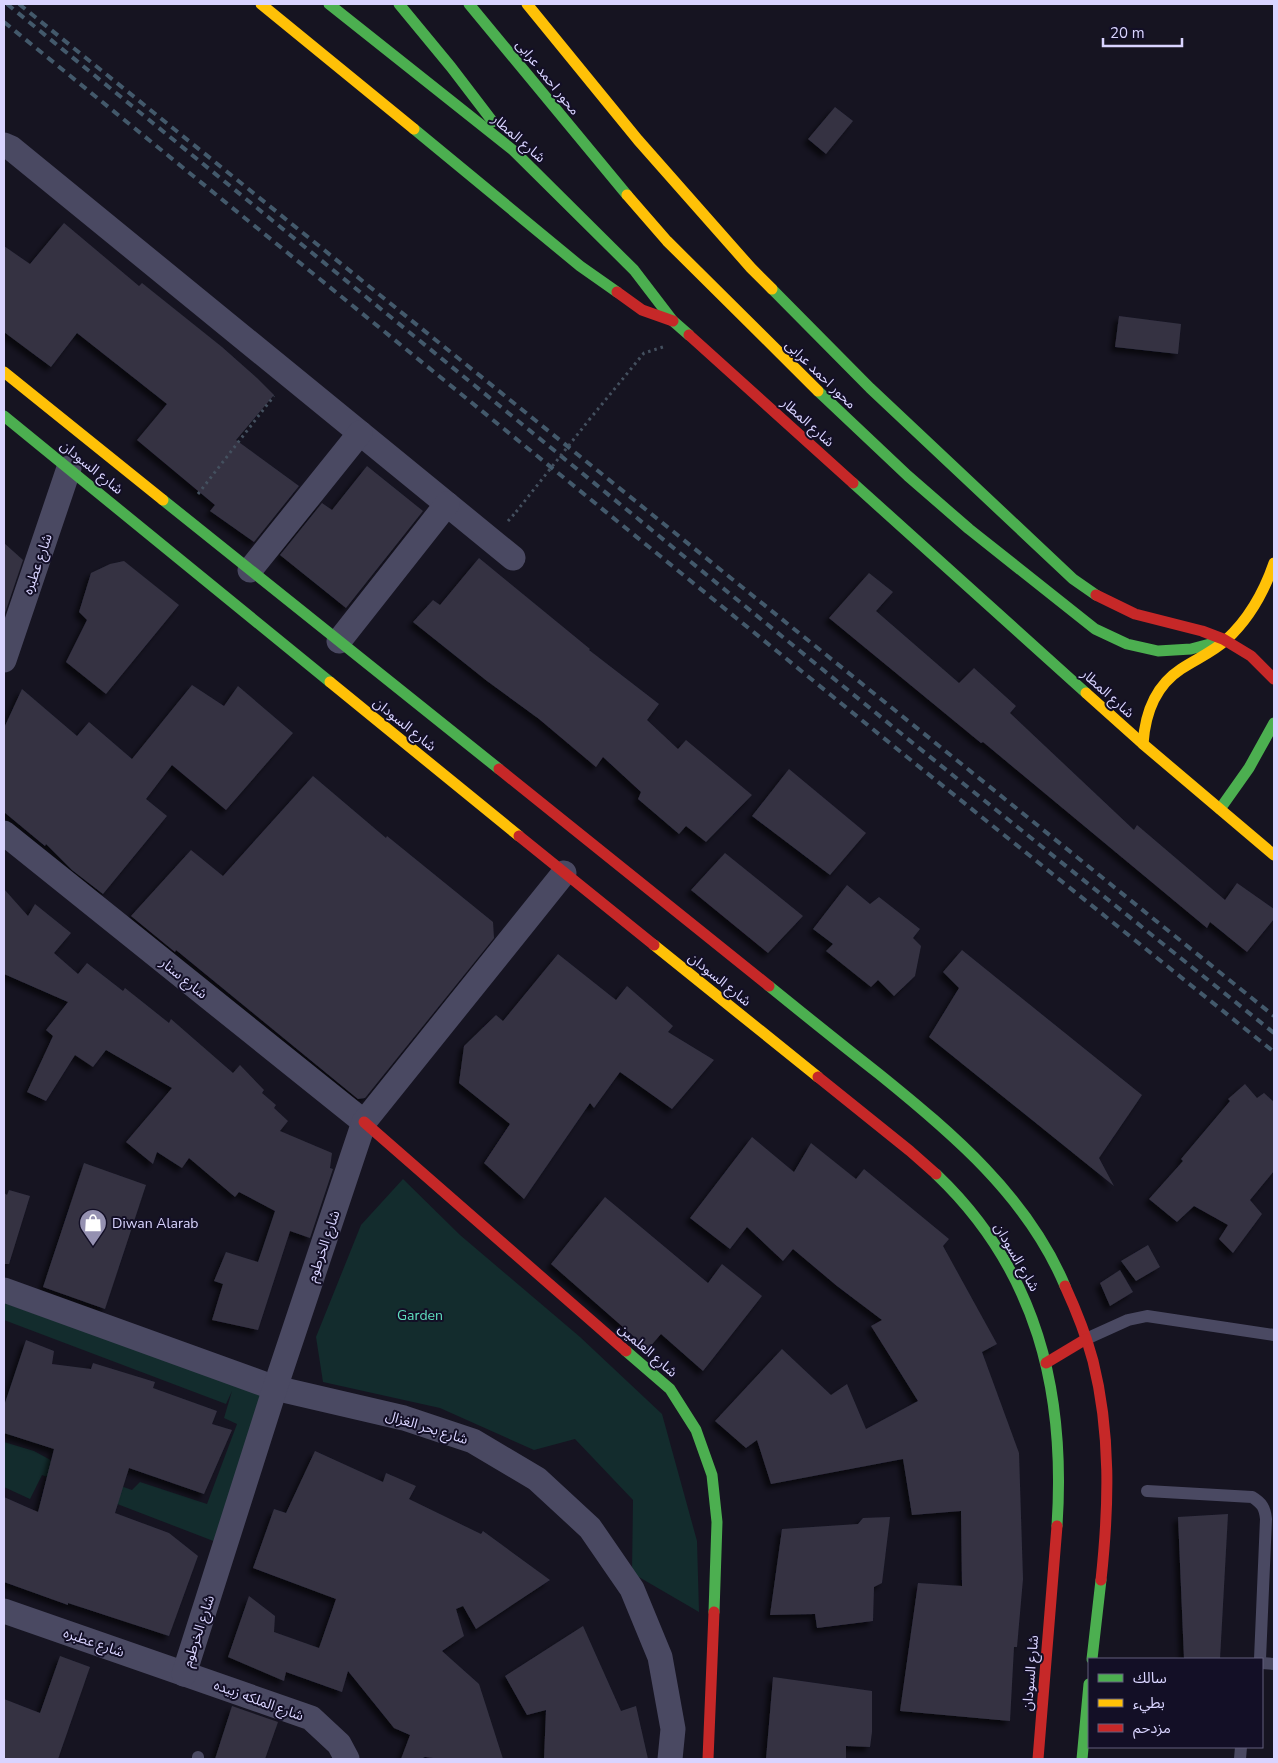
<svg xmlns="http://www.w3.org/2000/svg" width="1278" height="1763" font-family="'Nunito Sans','Noto Sans Arabic',sans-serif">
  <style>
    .green { fill: #132c2d }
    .building { fill: #343243; filter: url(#shadow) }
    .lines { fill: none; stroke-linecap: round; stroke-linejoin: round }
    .path { stroke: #44505f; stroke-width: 3; stroke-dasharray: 2.5 4; stroke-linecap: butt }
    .lane { stroke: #4a4962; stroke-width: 12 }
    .street { stroke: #4a4962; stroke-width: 25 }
    .fast { stroke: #4caf50; stroke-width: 11 }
    .slow { stroke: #ffc107; stroke-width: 11 }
    .jam { stroke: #c62828; stroke-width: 11 }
    .rail { stroke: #43596b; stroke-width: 4; stroke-dasharray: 8 6; stroke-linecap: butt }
    .path-bridge { stroke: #44505f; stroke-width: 3; stroke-dasharray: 2.5 4; stroke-linecap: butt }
    .labels { text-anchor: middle; stroke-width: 4; stroke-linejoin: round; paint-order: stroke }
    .street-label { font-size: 14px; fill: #d9d4ff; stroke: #130f26 }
    .poi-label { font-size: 14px; fill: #d9d4ff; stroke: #130f26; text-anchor: start }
    .park-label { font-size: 14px; fill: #5fe0c0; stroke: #130f26 }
  </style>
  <defs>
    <filter id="shadow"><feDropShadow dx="-4.5" dy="4.5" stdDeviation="2.5" flood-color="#0009"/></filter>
  </defs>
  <rect width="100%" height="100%" fill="#161421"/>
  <g class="green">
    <path d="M403,1179L460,1235L580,1337L662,1414L697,1541L699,1612L632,1573L633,1500L575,1439L534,1450L440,1408L323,1382L316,1337L361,1225Z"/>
    <path d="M4,1303L263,1394L216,1542L42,1475L30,1499L4,1487V1442L34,1451L56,1463L132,1490L140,1482L207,1504L237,1424L224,1418L232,1391L226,1404L4,1320Z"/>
  </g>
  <g class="building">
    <path d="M835,107L853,121L826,154L808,139Z"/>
    <path d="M64,223L139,286L142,283L222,347L257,378L274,395L236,440L299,486L254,542L210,511L215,505L137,440L167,404L77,333L51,367L4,332V246L30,264Z"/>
    <path d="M1119,316L1181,324L1178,354L1115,347Z"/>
    <path d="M367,466L423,511L346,608L280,555L322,503L332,510Z"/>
    <path d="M4,543L23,560L4,616Z"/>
    <path d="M479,558L590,649L589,650L659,704L647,720L678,749L686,740L752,795L706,842L686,826L679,834L638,799L641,792L603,757L596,767L539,719L487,681L413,622L433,600L440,605Z"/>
    <path d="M124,561L179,605L106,694L66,662L87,620L79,612L91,573L110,564Z"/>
    <path d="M869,573L893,592L876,611L959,683L974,668L1016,706L1010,713L1134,830L1137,825L1225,900L1237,883L1274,909V919L1247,952L1210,922L1207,928L983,742L981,743L829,618Z"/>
    <path d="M192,685L224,706L238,686L293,733L226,810L172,765L146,799L167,816L103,894L72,870L46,844L45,846L4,812V728L22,689L77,736L89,722L132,759Z"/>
    <path d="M789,769L866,833L830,875L752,816Z"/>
    <path d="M313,776L386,838L387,836L493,922L494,938L365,1098L358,1099L176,950L175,952L131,916L191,850L223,876Z"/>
    <path d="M725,853L803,916L768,953L691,890Z"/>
    <path d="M847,885L870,904L879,897L920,929L913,938L921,946L915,976L894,996L878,980L871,987L826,951L833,944L813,929Z"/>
    <path d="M4,889L28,916L35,904L71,933L54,953L78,974L87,963L123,991L125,988L169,1023L171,1019L233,1073L240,1065L264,1090L262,1093L276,1105L274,1108L288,1121L280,1131L332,1153L330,1168L333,1169L310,1238L290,1231L258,1330L212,1320L223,1284L214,1281L226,1252L258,1262L275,1211L239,1192L235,1197L189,1158L182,1168L157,1152L153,1164L126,1142L172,1088L106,1050L93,1067L75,1055L46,1101L27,1092L53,1036L46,1030L68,1002L4,974Z"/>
    <path d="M962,950L1142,1095L1099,1158L1114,1186L929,1037L959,988L943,972Z"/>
    <path d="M558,954L616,1000L627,986L673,1026L668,1032L714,1060L672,1109L620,1072L594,1108L590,1103L524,1199L484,1163L510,1124L459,1083L464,1046L496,1015L503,1021Z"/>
    <path d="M1245,1084L1257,1098L1264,1093L1274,1102V1171L1250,1200L1262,1214L1233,1253L1219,1239L1228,1225L1194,1206L1177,1222L1149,1199L1183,1161L1181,1159L1230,1101L1228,1099Z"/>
    <path d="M752,1137L794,1172L811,1143L856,1179L864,1169L949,1239L943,1246L997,1344L982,1352L1019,1453L1023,1579L1017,1647H1014L1010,1721L900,1711L918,1583L962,1586L961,1511L912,1515L903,1459L771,1484L757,1440L746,1448L715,1421L782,1349L831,1395L847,1384L866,1429L918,1401L871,1326L882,1320L837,1286L793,1249L783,1261L747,1227L730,1249L690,1218Z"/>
    <path d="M84,1163L146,1185L105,1309L43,1287Z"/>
    <path d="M9,1190L30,1196L9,1264H4V1193L7,1195Z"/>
    <path d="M605,1197L708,1283L722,1264L762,1296L703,1371L661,1334L648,1349L551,1264Z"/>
    <path d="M1148,1245L1160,1267L1136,1281L1121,1261Z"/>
    <path d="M1120,1270L1133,1292L1110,1306L1100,1283Z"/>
    <path d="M26,1340L54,1351L52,1364L91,1369L93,1363L155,1382L153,1388L217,1411L212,1424L232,1430L204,1494L129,1468L115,1513L169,1533L198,1556L169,1636L68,1603V1605L4,1582V1497L38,1512L54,1449L4,1433V1406Z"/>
    <path d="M315,1451L383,1482L386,1473L416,1486L409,1499L481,1534L483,1531L550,1580L476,1629L463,1606L456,1609L464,1636L442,1651L479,1684L503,1759H441L425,1757L420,1759H401L410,1735L394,1728L348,1671L342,1692L286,1672L284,1681L228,1657L249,1596L275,1616L274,1632L319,1648L336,1599L253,1568L274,1509L286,1513Z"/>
    <path d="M1228,1514L1220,1659H1184L1178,1517Z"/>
    <path d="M890,1517L882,1583L874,1587L873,1621L817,1628L815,1614L770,1615L782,1529L858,1524L863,1518Z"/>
    <path d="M583,1626L621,1711L636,1706L648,1759H544L546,1710L527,1715L505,1676Z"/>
    <path d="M60,1656L90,1667L58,1759H4V1699L40,1713Z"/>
    <path d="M773,1677L872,1691V1732L870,1747L846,1746V1759H766Z"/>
    <path d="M232,1706L278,1722L265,1759H215Z"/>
  </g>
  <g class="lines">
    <g class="path">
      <path d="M589,420L644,353L663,347"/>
      <path d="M198,494L274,396"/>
      <path d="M508,521L516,512"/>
    </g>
    <g class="lane">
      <path d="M1086,1339L1128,1320L1147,1316L1274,1335"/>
      <path d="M1147,1491L1252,1497C1262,1503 1265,1508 1266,1519L1260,1659"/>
      <path d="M1262,1663L1274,1664"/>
      <path d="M198,1759V1757"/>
      <path d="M1240,1759L1241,1747"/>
    </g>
    <g class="street">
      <path d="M4,145L11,148L513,558"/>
      <path d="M250,570L360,433"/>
      <path d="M339,641L447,504"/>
      <path d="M4,660L69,468"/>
      <path d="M4,833L364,1122"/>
      <path d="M4,1290L275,1388L404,1418L473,1441L537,1479L590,1528L632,1589L660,1657L673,1729L670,1759"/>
      <path d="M4,1611L311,1718L339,1744L347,1759"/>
      <path d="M184,1674L275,1388L364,1122L564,873"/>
    </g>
    <g class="fast">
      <path d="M329,4L514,151L634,270L673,321L689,335"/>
      <path d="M399,4L451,67L493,122"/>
      <path d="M469,4L627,195"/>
      <path d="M414,129L580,266L617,292"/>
      <path d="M772,289L870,388L1073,579L1096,595"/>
      <path d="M818,391L908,476L969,529L1095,629L1127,644L1158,651L1191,649L1225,640"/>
      <path d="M4,416L330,682"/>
      <path d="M853,483L1086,693"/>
      <path d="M163,500L499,769"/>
      <path d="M1220,809L1249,768L1274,723"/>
      <path d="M769,986C806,1016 842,1045 879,1074C952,1133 1028,1197 1065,1286"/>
      <path d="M936,1174C1037,1270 1066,1391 1057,1526"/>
      <path d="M626,1351L670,1389L696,1430L712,1475L717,1522L714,1612"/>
      <path d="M1092,1659L1101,1580"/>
      <path d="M1082,1759L1089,1684"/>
    </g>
    <g class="slow">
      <path d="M261,4L414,129"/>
      <path d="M527,4L638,140L751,268L772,289"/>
      <path d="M627,195L667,241L818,391"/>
      <path d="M4,372L163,500"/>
      <path d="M330,682L519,836"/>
      <path d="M1086,693L1143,744L1274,855"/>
      <path d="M1143,744C1145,714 1155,686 1181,669C1196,659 1213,652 1226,640C1249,619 1264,592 1274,563"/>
      <path d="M654,945L818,1077"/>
    </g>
    <g class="jam">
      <path d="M617,292L642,310L673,321"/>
      <path d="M689,335L853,483"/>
      <path d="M1096,595L1135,614L1202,631L1223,639L1251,656L1274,679"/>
      <path d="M499,769L769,986"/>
      <path d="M519,836L654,945"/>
      <path d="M818,1077L910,1151L936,1174"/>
      <path d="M364,1122L626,1351"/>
      <path d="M1065,1286C1076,1310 1086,1335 1093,1361C1111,1433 1109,1506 1101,1580"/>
      <path d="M1046,1363L1086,1339"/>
      <path d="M708,1759L714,1612"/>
      <path d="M1038,1759L1057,1526"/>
    </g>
    <g class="rail">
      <path d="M7,4L914,744L1274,1033"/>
      <path d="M19,4L1274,1016"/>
      <path d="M4,22L907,757L1274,1052"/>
    </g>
    <path class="path-bridge" d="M516,512L589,420"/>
  </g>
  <defs>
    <symbol id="shop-pin" viewBox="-11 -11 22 30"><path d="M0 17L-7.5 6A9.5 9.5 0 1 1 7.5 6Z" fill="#9591b1" stroke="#130f26"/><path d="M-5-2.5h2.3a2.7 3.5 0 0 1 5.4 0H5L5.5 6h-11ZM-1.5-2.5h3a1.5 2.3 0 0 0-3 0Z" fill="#fff"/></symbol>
  </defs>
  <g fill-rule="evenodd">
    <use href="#shop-pin" x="77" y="1207" width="32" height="43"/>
  </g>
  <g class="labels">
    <g class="street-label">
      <text transform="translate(548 77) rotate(51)" y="5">محور احمد عرابى</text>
      <text transform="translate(519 138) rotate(41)" y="5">شارع المطار</text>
      <text transform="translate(821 374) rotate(44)" y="5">محور احمد عرابى</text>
      <text transform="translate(808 422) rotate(42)" y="5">شارع المطار</text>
      <text transform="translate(92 467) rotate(39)" y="5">شارع السودان</text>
      <text transform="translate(37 564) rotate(-71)" y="5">شارع عطبره</text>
      <text transform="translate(1108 693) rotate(42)" y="5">شارع المطار</text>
      <text transform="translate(405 724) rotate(39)" y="5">شارع السودان</text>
      <text transform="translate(184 978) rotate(39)" y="5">شارع سنار</text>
      <text transform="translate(720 979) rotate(39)" y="5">شارع السودان</text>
      <text transform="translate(323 1246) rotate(-71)" y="5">شارع الخرطوم</text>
      <text transform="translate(1017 1257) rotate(60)" y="5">شارع السودان</text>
      <text transform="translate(648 1350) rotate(41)" y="5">شارع العلمين</text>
      <text transform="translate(427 1427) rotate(17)" y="5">شارع بحر الغزال</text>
      <text transform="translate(198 1631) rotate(-72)" y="5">شارع الخرطوم</text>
      <text transform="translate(94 1642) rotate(19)" y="5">شارع عطبره</text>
      <text transform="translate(1030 1673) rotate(-85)" y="5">شارع السودان</text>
      <text transform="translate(259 1700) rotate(20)" y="5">شارع الملكه زبيده</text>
    </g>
    <g class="poi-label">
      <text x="112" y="1228">Diwan Alarab</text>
    </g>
    <g class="park-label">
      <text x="420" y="1320">Garden</text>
    </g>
  </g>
  <rect width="1278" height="1763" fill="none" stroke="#d9d4ff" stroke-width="10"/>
  <rect x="1088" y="1658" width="175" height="90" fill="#130f26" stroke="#625e7d"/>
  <rect x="1098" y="1674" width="25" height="8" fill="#4caf50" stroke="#625e7d"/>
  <text x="1133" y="1683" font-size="15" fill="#d9d4ff">سالك</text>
  <rect x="1098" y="1699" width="25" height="8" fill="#ffc107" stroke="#625e7d"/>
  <text x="1133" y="1708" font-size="15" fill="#d9d4ff">بطيء</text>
  <rect x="1098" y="1724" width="25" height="8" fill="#c62828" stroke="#625e7d"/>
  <text x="1133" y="1733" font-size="15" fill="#d9d4ff">مزدحم</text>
  <path d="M1103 38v8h79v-8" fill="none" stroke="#d9d4ff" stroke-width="2.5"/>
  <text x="1110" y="38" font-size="15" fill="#d9d4ff" stroke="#130f26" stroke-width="4" paint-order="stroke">20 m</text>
</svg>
